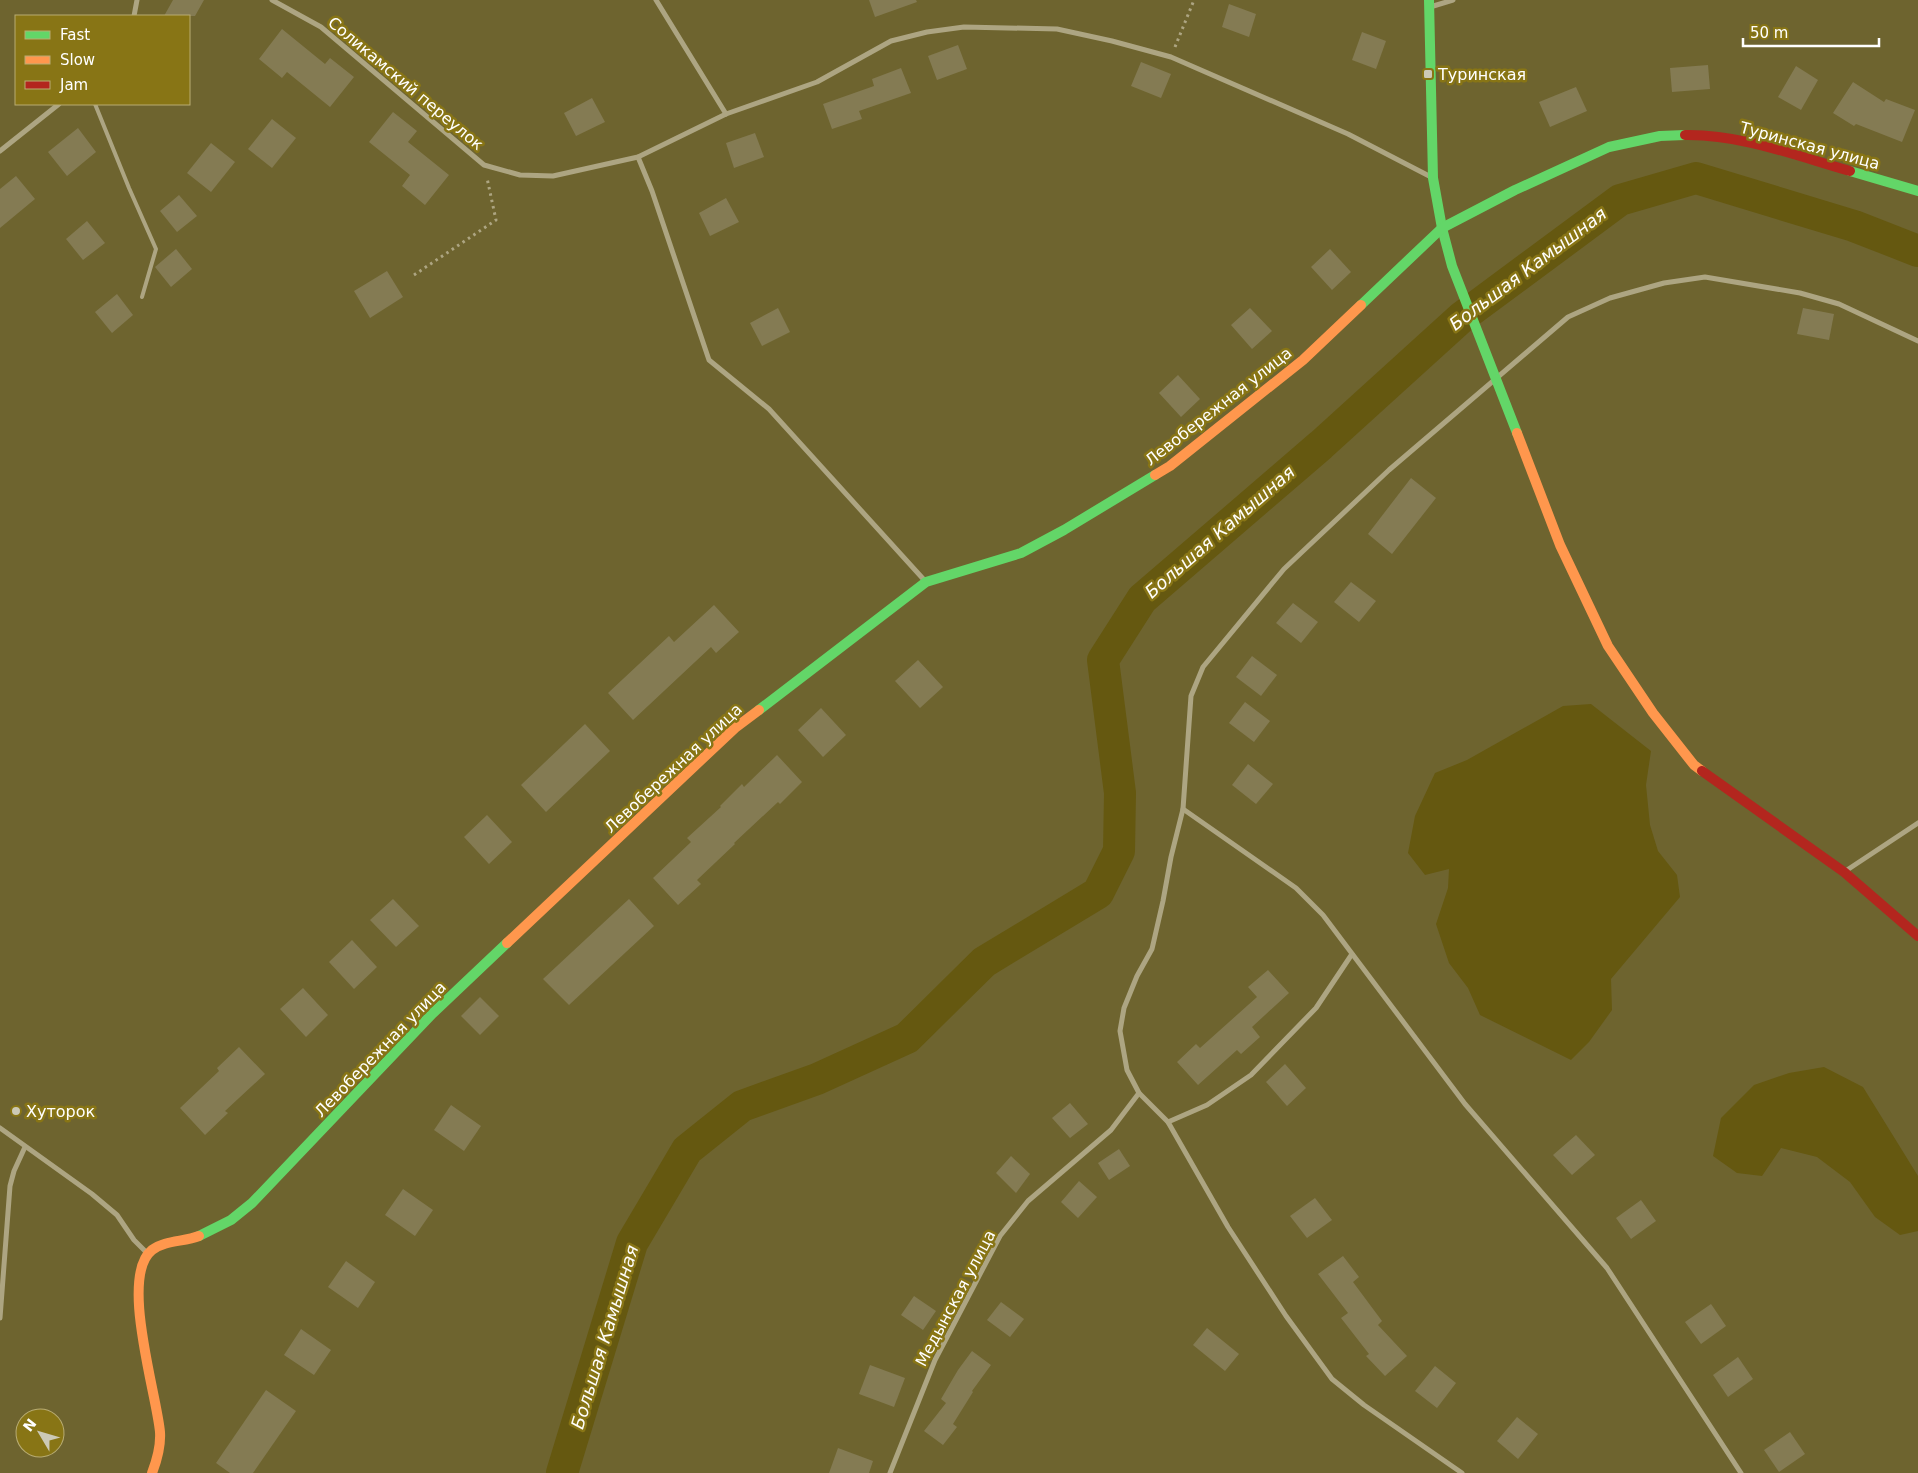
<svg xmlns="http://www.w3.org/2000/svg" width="1918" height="1473" font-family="'DejaVu Sans',sans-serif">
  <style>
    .water { fill: #655810 }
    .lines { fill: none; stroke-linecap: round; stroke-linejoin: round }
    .river { stroke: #655810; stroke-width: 32 }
    .building { fill: #847b53 }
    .path { stroke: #ada582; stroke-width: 3; stroke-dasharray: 2.5 4; stroke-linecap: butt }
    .lane { stroke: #ada582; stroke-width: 4 }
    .street { stroke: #ada582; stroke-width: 5 }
    .fast { stroke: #63d668; stroke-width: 10 }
    .slow { stroke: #ff974d; stroke-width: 10 }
    .jam { stroke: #b3261e; stroke-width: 10 }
    .poi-dot { fill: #ccc9b6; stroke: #887515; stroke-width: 2 }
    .labels { text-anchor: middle; stroke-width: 5; stroke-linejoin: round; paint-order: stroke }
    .poi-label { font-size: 16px; fill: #fff; stroke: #887515; text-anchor: start }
    .street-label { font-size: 16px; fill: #fff; stroke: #887515 }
    .water-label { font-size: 18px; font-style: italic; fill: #fffefb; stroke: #887515 }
  </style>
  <rect width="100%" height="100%" fill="#6e642f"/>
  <g class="water">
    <path d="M1591,704L1651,751L1646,785L1650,825L1658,851L1677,875L1680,897L1611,979L1612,1010L1589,1042L1571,1060L1480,1015L1468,988L1449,963L1436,924L1448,888L1449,869L1425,875L1408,853L1415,816L1435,773L1467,760L1563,706Z"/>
    <path d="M1824,1067L1863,1087L1918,1176V1231L1900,1235L1875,1217L1850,1182L1817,1157L1781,1148L1762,1176L1737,1173L1713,1156L1721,1118L1754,1085L1789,1073Z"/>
  </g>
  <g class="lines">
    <path class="river" d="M562,1473L632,1243L687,1150L742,1106L817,1079L907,1038L984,962L1098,893L1119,851L1120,793L1103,660L1142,599L1321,445L1462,317L1620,200L1696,178L1854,226L1918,251"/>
  </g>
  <g class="building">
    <path d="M173,0H204L195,16H164Z"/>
    <path d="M869,0H916L917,2L875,17Z"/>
    <path d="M1229,4L1256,14L1249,37L1222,27Z"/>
    <path d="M282,29L325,64L330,58L354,77L330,107L287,72L282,78L259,59Z"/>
    <path d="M1362,32L1386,41L1376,69L1352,60Z"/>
    <path d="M958,45L967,69L937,80L928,56Z"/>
    <path d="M1141,62L1171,74L1161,98L1131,86Z"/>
    <path d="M1708,65L1710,89L1672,92L1670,68Z"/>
    <path d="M1796,66L1818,80L1801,110L1778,97Z"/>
    <path d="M901,68L911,93L859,111L862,119L832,129L823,104L874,86L872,79Z"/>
    <path d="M1853,82L1884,102L1886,99L1915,110L1902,142L1856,124L1854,126L1833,113Z"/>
    <path d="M1576,87L1587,111L1550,127L1539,102Z"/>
    <path d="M592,98L605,122L576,136L564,113Z"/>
    <path d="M393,112L417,131L408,142L449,175L425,205L402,186L410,175L369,142Z"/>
    <path d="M272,119L296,138L272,168L248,149Z"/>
    <path d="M78,128L96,152L67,176L48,152Z"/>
    <path d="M755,133L764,157L734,168L726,143Z"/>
    <path d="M211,143L235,162L211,192L187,173Z"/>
    <path d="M16,176L35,199L0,228V189Z"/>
    <path d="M179,195L197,216L177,232L160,211Z"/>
    <path d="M726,198L739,222L710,236L699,213Z"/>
    <path d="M87,221L105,243L83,260L66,239Z"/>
    <path d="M176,249L192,269L171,287L155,267Z"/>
    <path d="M1330,249L1351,272L1332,290L1311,267Z"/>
    <path d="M387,271L403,297L370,318L354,291Z"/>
    <path d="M117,294L133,315L112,333L95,312Z"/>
    <path d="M778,308L790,332L762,346L750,323Z"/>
    <path d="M1250,308L1272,331L1252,349L1231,325Z"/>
    <path d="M1803,308L1834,314L1829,340L1797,334Z"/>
    <path d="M1178,375L1200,399L1181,417L1159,393Z"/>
    <path d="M1411,478L1436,498L1392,554L1368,534Z"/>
    <path d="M1351,582L1376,601L1359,622L1334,602Z"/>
    <path d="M1293,603L1318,622L1301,643L1276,623Z"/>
    <path d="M714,605L739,632L716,653L711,647L633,720L608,693L669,636L674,642Z"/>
    <path d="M1252,656L1277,675L1261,696L1236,677Z"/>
    <path d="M918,660L943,687L920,708L895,681Z"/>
    <path d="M1245,702L1270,721L1254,742L1229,723Z"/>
    <path d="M821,708L846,735L823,757L798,730Z"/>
    <path d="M585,724L610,751L546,812L521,785Z"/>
    <path d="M777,755L802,782L780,804L778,802L734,843L735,844L697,880L701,884L678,905L653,878L691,842L687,838L721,807L720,806L742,784L744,787Z"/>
    <path d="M1248,764L1273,784L1256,804L1232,785Z"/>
    <path d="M487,815L512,842L489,864L464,837Z"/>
    <path d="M393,899L419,926L396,947L370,920Z"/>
    <path d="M629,899L654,926L569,1005L543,979Z"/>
    <path d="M352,940L377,967L354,989L329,962Z"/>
    <path d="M1268,970L1289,993L1252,1027L1260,1037L1241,1054L1237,1050L1198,1085L1177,1062L1196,1044L1200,1048L1257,997L1248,987Z"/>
    <path d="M303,988L328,1015L306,1037L280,1009Z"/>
    <path d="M480,997L499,1016L480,1035L461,1016Z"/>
    <path d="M239,1047L265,1074L225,1111L228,1113L205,1135L180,1108L219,1071L217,1068Z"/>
    <path d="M1285,1064L1306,1088L1287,1106L1266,1082Z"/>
    <path d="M1070,1103L1088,1124L1070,1138L1052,1118Z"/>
    <path d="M451,1105L481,1126L464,1151L434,1130Z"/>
    <path d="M1576,1135L1595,1155L1572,1175L1553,1155Z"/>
    <path d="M1119,1149L1130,1166L1109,1180L1098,1163Z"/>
    <path d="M1011,1156L1030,1174L1016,1193L996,1173Z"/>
    <path d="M1079,1181L1097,1197L1078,1218L1061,1202Z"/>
    <path d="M403,1189L433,1210L415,1236L385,1215Z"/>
    <path d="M1315,1198L1332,1220L1307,1238L1290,1216Z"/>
    <path d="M1641,1200L1656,1221L1631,1239L1616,1218Z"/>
    <path d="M1343,1256L1359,1277L1353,1282L1382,1321L1378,1325L1407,1356L1385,1376L1366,1356L1369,1354L1341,1318L1348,1313L1318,1274Z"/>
    <path d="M346,1261L375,1282L358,1308L328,1287Z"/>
    <path d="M914,1296L936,1311L923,1330L901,1315Z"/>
    <path d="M1001,1302L1024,1319L1010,1337L987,1320Z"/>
    <path d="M1711,1304L1726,1326L1701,1344L1685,1322Z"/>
    <path d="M1207,1328L1239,1354L1225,1371L1193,1345Z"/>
    <path d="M301,1329L331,1350L314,1375L284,1355Z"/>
    <path d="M972,1351L991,1365L972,1391L973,1392L953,1424L957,1427L943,1445L924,1431L946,1403L941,1399L958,1370Z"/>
    <path d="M1738,1357L1753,1379L1728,1397L1713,1375Z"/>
    <path d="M870,1365L905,1378L894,1407L859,1394Z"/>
    <path d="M1435,1366L1456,1383L1437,1408L1415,1391Z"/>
    <path d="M266,1390L296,1411L253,1473H230L216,1463Z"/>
    <path d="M1517,1417L1538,1434L1518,1459L1497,1441Z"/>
    <path d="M1790,1432L1805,1454L1779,1472L1764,1450Z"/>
    <path d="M838,1448L873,1461L869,1473H829Z"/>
  </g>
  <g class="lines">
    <g class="path">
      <path d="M1175,47L1194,0"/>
      <path d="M414,275L496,220L487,178"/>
    </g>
    <path class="lane" d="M95,104L129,188L156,249L142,297"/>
    <g class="street">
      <path d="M272,0L321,27L484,165L520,175L553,176L638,157L726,114L817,82L891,41L927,32L964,27L1057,29L1112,41L1171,57L1348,134L1433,178"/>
      <path d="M656,0L726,114"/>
      <path d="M1430,7L1453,0"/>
      <path d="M134,16L137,0"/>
      <path d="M0,151L59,104"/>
      <path d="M638,157L652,191L709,360L769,409L926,582"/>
      <path d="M1183,809L1296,888L1323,915L1465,1104L1607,1268L1741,1473"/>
      <path d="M1844,872L1918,823"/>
      <path d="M1168,1122L1207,1105L1251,1075L1316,1008L1352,954"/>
      <path d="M0,1128L92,1194L117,1215L134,1240L148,1254"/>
      <path d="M0,1318L10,1186L14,1171L25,1147"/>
      <path d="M890,1473L935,1360L1000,1236L1028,1201L1111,1130L1139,1093"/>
      <path d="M1462,1473L1364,1405L1332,1379L1286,1316L1228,1227L1168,1122L1139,1093L1127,1070L1120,1031L1124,1008L1137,976L1152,949L1163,901L1171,857L1183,809L1191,696L1203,667L1284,569L1389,470L1568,317L1610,298L1664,283L1705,277L1800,293L1839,304L1918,341"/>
    </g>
    <g class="fast">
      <path d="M1429,0L1433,178L1442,228L1452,266L1517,433"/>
      <path d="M1850,171L1918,191"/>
      <path d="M1361,305L1442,228L1515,190L1609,147L1660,136L1685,135"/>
      <path d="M759,710L926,582L1021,553L1064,530L1155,475"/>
      <path d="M199,1236L231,1220L252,1203L432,1014L507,943"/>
    </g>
    <g class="slow">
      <path d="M1517,433L1560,545L1608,646L1653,713L1694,765L1702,771"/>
      <path d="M1155,475L1170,466L1303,360L1361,305"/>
      <path d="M507,943L735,728L759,710"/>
      <path d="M152,1473C157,1460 161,1447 160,1432C157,1395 119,1276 152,1250C165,1240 184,1242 199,1236"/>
    </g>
    <g class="jam">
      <path d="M1685,135C1741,134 1797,156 1850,171"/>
      <path d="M1702,771L1844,872L1918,936"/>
    </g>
  </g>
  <g class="poi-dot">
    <rect x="1423" y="69" width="10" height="10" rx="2.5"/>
    <circle cx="16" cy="1111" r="5"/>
  </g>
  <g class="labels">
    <g class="poi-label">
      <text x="1438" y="80">Туринская</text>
      <text x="26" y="1117">Хуторок</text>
    </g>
    <g class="street-label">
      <text transform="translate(406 83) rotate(40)" y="6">Соликамский переулок</text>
      <text transform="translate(1810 145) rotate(15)" y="6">Туринская улица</text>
      <text transform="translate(1218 406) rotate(-38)" y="6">Левобережная улица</text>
      <text transform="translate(673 768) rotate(-43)" y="6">Левобережная улица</text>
      <text transform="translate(380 1049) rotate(-46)" y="6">Левобережная улица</text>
      <text transform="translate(955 1298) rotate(-62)" y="6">Медынская улица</text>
    </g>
    <g class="water-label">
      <text transform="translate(1528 269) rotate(-37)" y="6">Большая Камышная</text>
      <text transform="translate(1220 532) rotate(-41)" y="6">Большая Камышная</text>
      <text transform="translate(605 1337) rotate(-73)" y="6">Большая Камышная</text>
    </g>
  </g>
  <rect x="15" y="15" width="175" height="90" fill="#887515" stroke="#b8ac73"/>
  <rect x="25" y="31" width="25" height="8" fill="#63d668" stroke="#b8ac73"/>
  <text x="60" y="40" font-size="15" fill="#ffffff">Fast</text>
  <rect x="25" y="56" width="25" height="8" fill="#ff974d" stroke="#b8ac73"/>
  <text x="60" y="65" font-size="15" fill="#ffffff">Slow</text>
  <rect x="25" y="81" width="25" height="8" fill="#b3261e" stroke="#b8ac73"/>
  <text x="60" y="90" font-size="15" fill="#ffffff">Jam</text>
  <g transform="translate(40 1433) rotate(308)"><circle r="24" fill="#887515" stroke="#b8ac73"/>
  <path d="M0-4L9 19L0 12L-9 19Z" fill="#ccc9b6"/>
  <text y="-8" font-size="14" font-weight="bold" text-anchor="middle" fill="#ffffff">N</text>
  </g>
  <path d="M1743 38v8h136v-8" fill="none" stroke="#ffffff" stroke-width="2.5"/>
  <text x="1750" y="38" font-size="15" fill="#ffffff" stroke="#887515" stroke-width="4" paint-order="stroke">50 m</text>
</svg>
